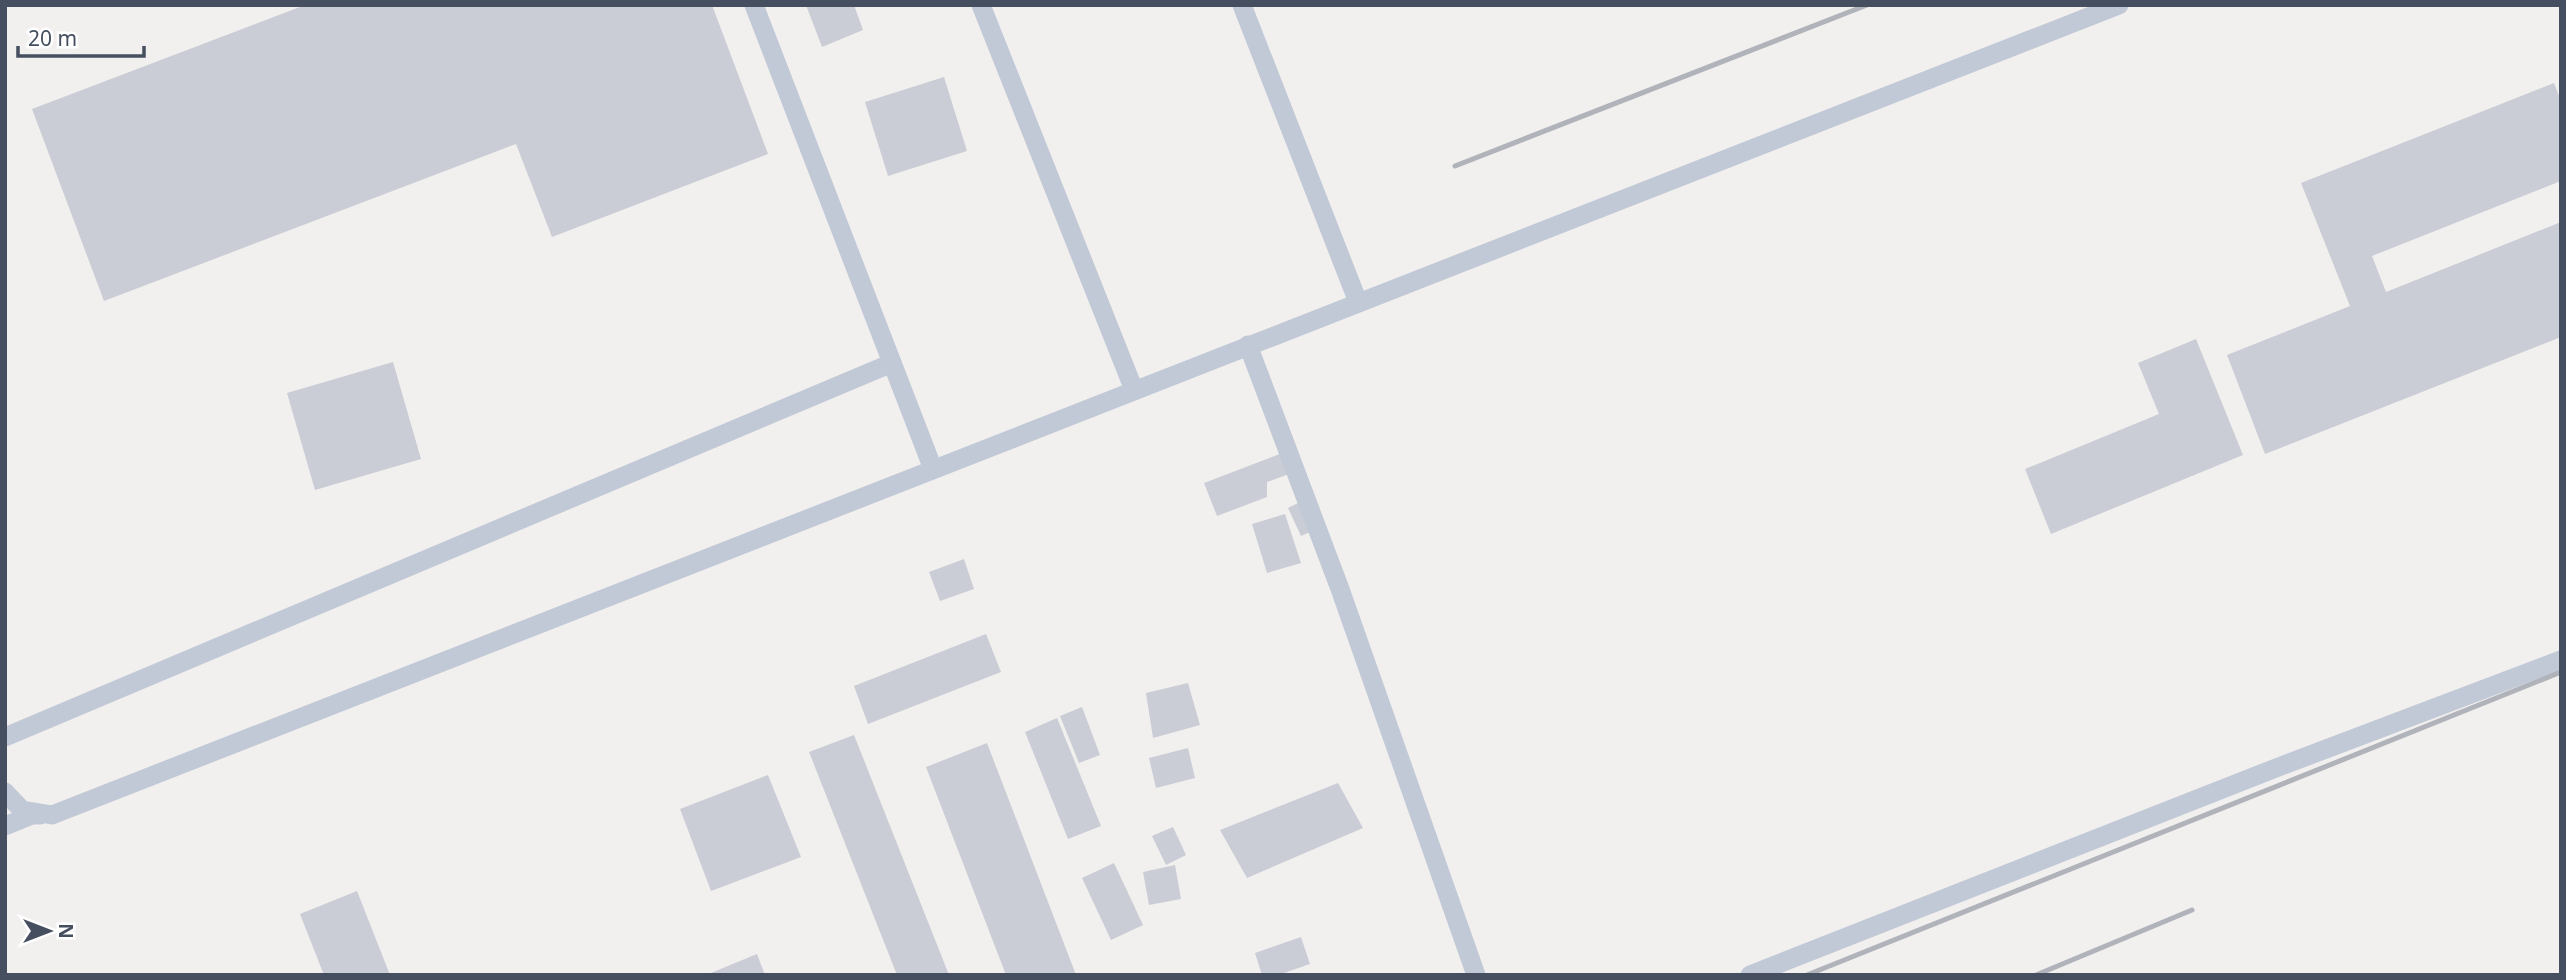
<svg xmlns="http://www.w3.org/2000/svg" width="2566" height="980" font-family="'Noto Sans',sans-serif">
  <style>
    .building { fill: #cacdd5 }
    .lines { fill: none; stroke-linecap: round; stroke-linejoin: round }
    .lane { stroke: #c1c9d6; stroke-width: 19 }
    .rail { stroke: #b0b3ba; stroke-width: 5 }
  </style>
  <rect width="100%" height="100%" fill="#f2efef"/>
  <g class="building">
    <path d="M305,5H712L768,154L552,237L516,144L104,301L32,109Z"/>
    <path d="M806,5H854L863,30L822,47Z"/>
    <path d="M944,77L967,151L888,176L865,102Z"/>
    <path d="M2554,83L2561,101V181L2372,256L2386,292L2561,222V337L2265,454L2227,355L2350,306L2301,183Z"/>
    <path d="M2196,339L2243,455L2051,534L2025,469L2159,414L2138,363Z"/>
    <path d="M393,362L421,459L315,490L287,393Z"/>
    <path d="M1285,452L1292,473L1267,482V497L1217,516L1204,483Z"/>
    <path d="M1302,501L1315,530L1301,536L1288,508Z"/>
    <path d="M1285,514L1301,563L1267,573L1252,524Z"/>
    <path d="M964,559L974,589L940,601L929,572Z"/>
    <path d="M986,634L1001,672L868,724L854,686Z"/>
    <path d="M1188,683L1200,725L1153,738L1146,693Z"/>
    <path d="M1082,707L1100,755L1079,763L1060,716Z"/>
    <path d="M1057,718L1101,826L1068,839L1025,732Z"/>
    <path d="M854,735L949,975H897L809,752Z"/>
    <path d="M987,743L1076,975H1006L926,767Z"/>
    <path d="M1188,748L1195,778L1156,788L1149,758Z"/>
    <path d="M768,775L801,857L711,891L680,809Z"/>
    <path d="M1338,783L1363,828L1247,878L1220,830Z"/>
    <path d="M1173,827L1186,855L1166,865L1152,836Z"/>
    <path d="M1114,863L1143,925L1111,940L1082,878Z"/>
    <path d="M1175,865L1181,899L1149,905L1143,872Z"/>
    <path d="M357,891L390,975H324L300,914Z"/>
    <path d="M1301,937L1310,964L1278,975H1262L1255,953Z"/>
    <path d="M757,954L765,975H706Z"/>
  </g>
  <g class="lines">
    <g class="lane">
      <path d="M754,5L933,469"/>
      <path d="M981,5L1134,390"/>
      <path d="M1242,5L1358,302"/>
      <path d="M1248,345L1340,589L1476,975"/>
      <path d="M5,737L892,363"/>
      <path d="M5,792L22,810L52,815L2119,5"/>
      <path d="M5,826L32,815H40"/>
      <path d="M1750,975L2276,768L2561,660"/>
    </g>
    <g class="rail">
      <path d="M1455,166L1867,5"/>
      <path d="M1807,975L2561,672"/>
      <path d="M2036,975L2192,910"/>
    </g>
  </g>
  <rect width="2566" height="980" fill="none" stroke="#454f5f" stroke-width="14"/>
  <g transform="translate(49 931) rotate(90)" stroke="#ffffff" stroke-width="5" paint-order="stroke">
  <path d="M0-5L12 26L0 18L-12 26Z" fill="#454f5f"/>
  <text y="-10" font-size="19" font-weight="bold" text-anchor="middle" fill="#454f5f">N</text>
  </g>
  <path d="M18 46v10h126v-10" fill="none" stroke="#454f5f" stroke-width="3.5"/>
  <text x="28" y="46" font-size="21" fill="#454f5f" stroke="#ffffff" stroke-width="5" paint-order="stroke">20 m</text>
</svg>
